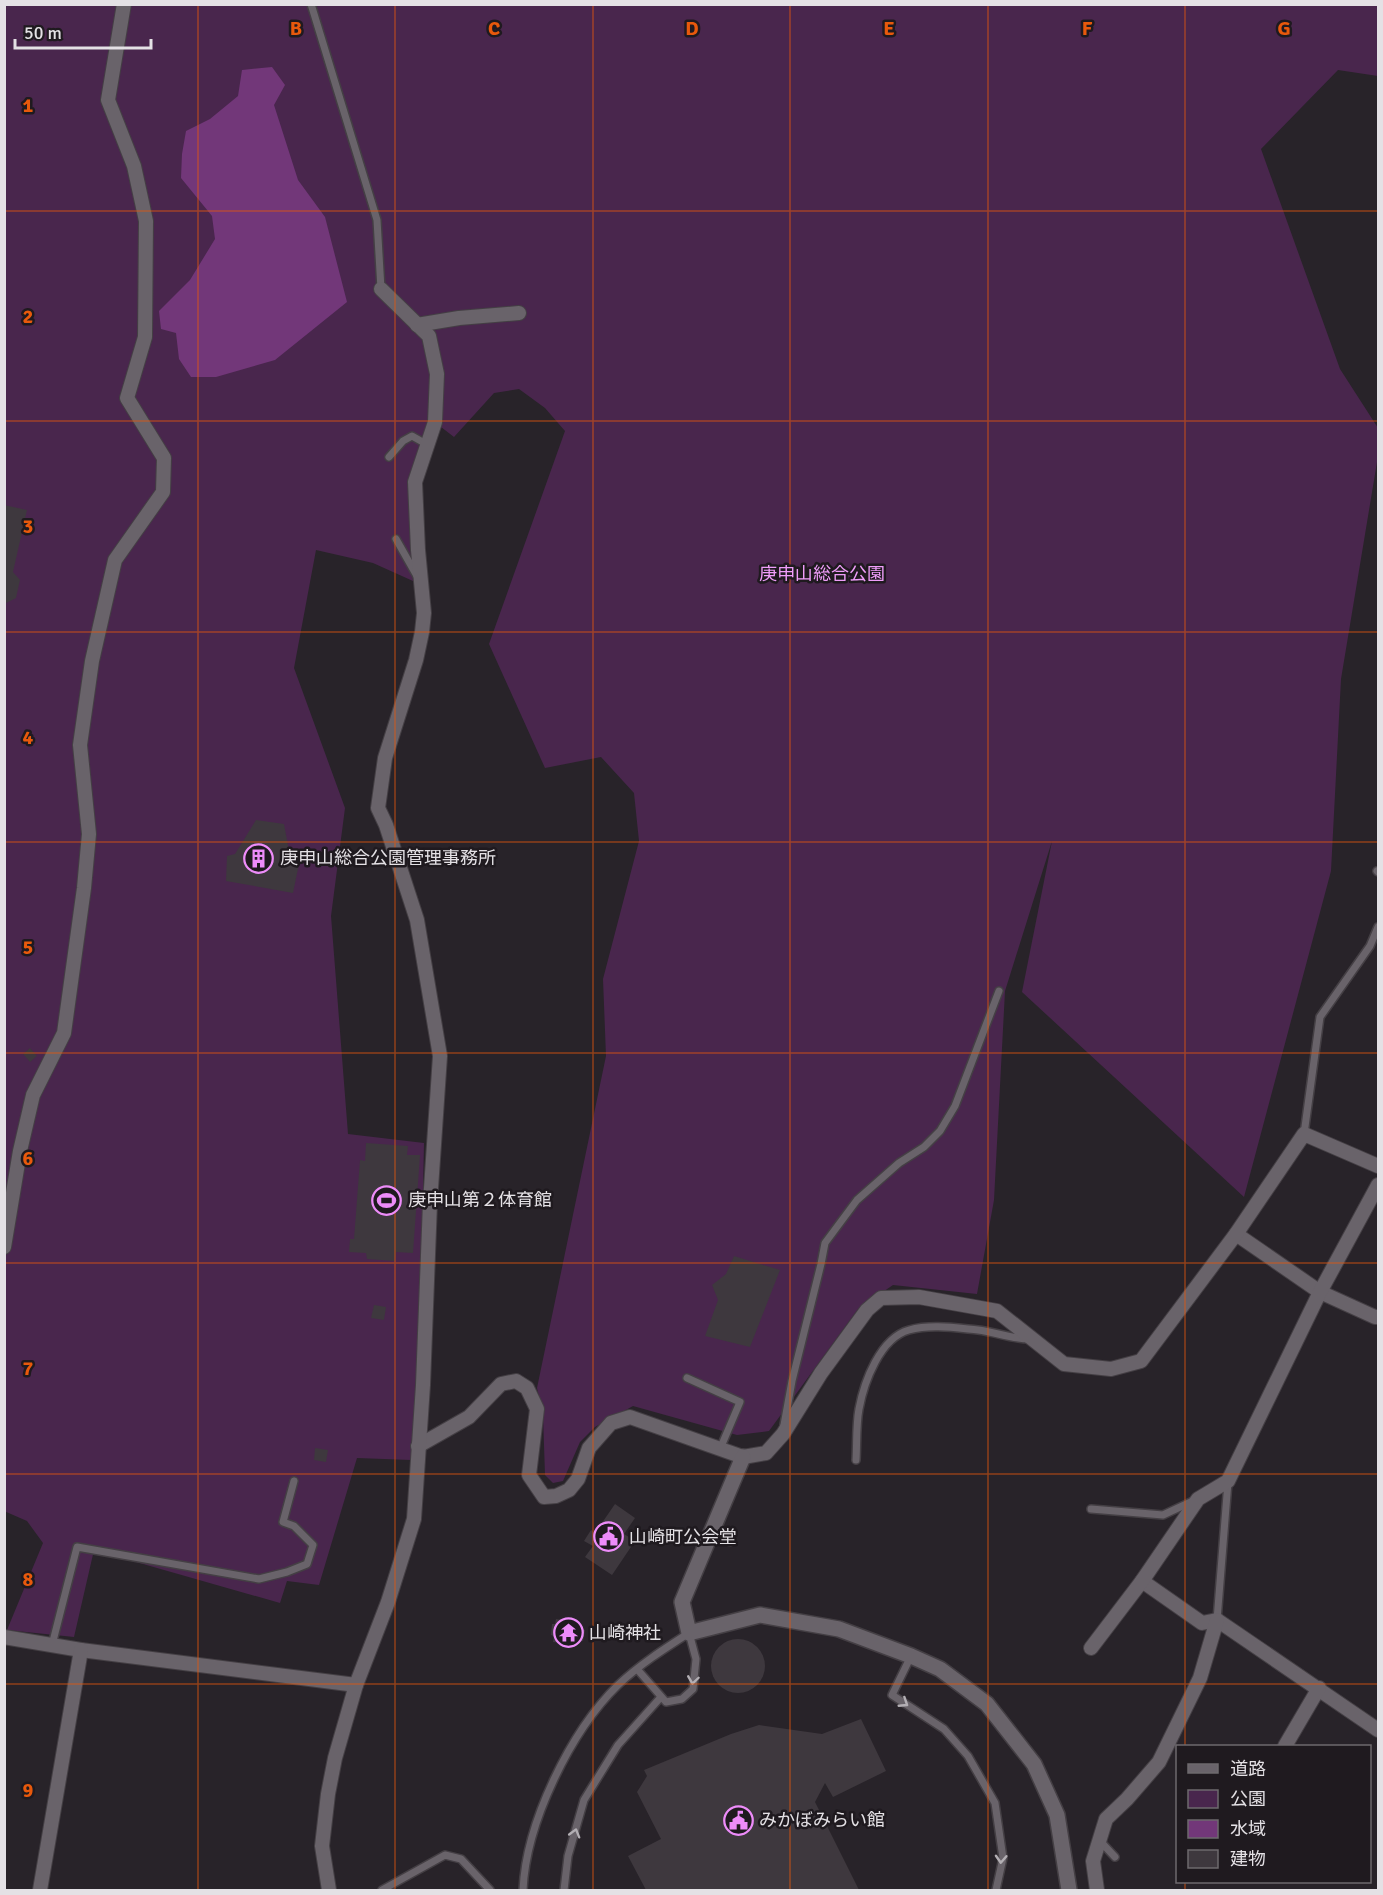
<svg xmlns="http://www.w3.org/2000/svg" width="1383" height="1895" font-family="Signika,'Noto Sans JP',sans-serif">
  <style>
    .green { fill: #49264d }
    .water { fill: #723779 }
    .building { fill: #3e383e }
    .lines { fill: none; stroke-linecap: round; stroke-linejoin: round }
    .service-casing { stroke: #443f44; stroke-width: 10 }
    .minor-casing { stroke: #443f44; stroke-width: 16 }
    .tertiary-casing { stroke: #443f44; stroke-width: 18 }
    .service { stroke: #69636a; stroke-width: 7 }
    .minor { stroke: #69636a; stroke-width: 14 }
    .tertiary { stroke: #69636a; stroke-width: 15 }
    .oneway { stroke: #b3afb4 }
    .grid { fill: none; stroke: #e8590c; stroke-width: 1.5; stroke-opacity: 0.55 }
    .labels { text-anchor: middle; stroke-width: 5; stroke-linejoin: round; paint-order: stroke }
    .park-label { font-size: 18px; fill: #ef9df9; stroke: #1f1a1f }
    .poi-label { font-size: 18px; fill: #e4e1e5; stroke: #1f1a1f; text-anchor: start }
    .grid-label { font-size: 20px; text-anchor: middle; font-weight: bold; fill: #e8590c; stroke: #1f1a1f; stroke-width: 5; stroke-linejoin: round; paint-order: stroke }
  </style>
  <rect width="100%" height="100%" fill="#282329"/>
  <path class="green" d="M4,5H1378V76L1338,70L1261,149L1340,369L1378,428V456L1341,679L1331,871L1244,1197L1022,992L1052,841L1005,991L994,1200L977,1294L893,1285L858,1309L769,1431L737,1435L633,1406L595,1427L580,1442L563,1481L553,1483L545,1475L543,1415L537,1388L606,1056L603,979L639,841L634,793L601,757L545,768L489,644L565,431L545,408L519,389L494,393L454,437L441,427L409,476L413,581L373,563L316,550L294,668L345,808L331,916L348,1134L424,1143L420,1330L411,1460L357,1458L319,1585L287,1581L280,1603L94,1550L74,1637L7,1630L43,1543L27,1521L4,1511Z"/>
  <path class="water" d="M272,67L285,85L274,105L298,180L325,217L347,302L275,360L216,377H191L179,359L176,333L161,329L159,311L190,280L215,239L212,216L181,178L182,154L186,131L210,119L238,96L242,70Z"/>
  <g class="building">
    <path d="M4,505L27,510L13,572L20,580L16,598L4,604Z"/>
    <path d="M256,820L284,824L291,861L299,864L293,893L226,881L227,856L235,854Z"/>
    <path d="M30,1048L37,1056L30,1062L23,1054Z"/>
    <path d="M366,1143L408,1146L407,1155H420L413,1253L396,1252L395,1261L367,1259L366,1253L349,1252L350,1239H354L360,1160L365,1161Z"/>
    <path d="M734,1256L780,1270L750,1347L705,1336L718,1300L712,1285L726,1274Z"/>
    <path d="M374,1305L386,1307L384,1320L371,1318Z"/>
    <path d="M315,1448L328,1450L326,1462L314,1460Z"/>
    <path d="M615,1504L635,1518L624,1534L635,1541L612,1575L585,1557L593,1546L584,1541L591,1530L595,1533Z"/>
    <path d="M556,1619L575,1622V1629L585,1630L583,1641L578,1640V1637L571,1636L570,1644L553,1642L554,1636L551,1635L552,1624H555Z"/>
    <circle cx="738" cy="1666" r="27"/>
    <path d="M861,1719L886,1771L833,1797L825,1783L815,1802L859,1890H646L628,1856L661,1839L637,1792L647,1776L644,1770L731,1734L759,1725L822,1734Z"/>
  </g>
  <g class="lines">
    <defs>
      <g id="service">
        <path d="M311,4L377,220L381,289"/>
        <path d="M389,457L403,441L412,436L428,445"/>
        <path d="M396,539L417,576"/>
        <path d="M1377,871L1378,872"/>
        <path d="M1304,1134L1320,1017L1370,946L1378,927"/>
        <path d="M687,1378L740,1402L720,1449"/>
        <path d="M784,1425L792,1381L821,1264L825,1243L857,1200L899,1163L924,1147L940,1131L955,1106L999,991"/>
        <path d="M856,1460C857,1444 856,1425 859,1409C864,1382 880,1338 909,1330C931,1324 956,1328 978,1330C995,1332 1012,1339 1029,1339"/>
        <path d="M1091,1509L1163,1515L1193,1501"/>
        <path d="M710,1533L730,1542"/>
        <path d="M1217,1620L1228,1482"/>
        <path d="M52,1645L77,1547L259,1579L287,1572L307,1564L313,1545L294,1526L283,1522L294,1481"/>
        <path d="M911,1656L892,1695L944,1729L968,1756L995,1803L1003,1858L996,1890"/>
        <path d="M1100,1841L1115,1857"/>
        <path d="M382,1890L445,1855L461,1859L490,1890"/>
        <path d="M523,1890C526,1823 570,1732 618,1685C639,1665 664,1649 689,1633L696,1659L693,1689L682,1699L666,1702L637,1669"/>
        <path d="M564,1890L568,1856L584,1800L618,1745L661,1697"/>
      </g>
      <g id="minor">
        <path d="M417,325L459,318L519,313"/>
        <path d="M1236,1234L1320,1292L1375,1317H1378"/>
        <path d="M4,1247L20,1151L33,1095L64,1033L84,888L89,834L80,745L92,661L115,560L163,492L164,458L127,398L145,337L146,221L134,166L108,100L124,4"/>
        <path d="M418,1446L469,1417L501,1384L516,1381L527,1388L537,1409L529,1475L544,1497L556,1496L569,1490L578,1479L589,1448L611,1423L630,1417L743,1457L766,1453L783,1434L821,1373L867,1310L881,1298L919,1297L997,1311L1064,1364L1111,1369L1141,1361L1236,1234L1304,1134L1378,1166"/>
        <path d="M1142,1581L1202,1623L1217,1620L1378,1730"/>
        <path d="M4,1637L81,1650L356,1685"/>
        <path d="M1091,1648L1142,1581L1198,1499L1228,1481L1320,1292L1378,1185"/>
        <path d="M1285,1746L1319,1688"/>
        <path d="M40,1890L81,1650"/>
        <path d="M329,1890L322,1846L328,1794L335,1758L356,1685L388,1602L414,1519L423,1385L430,1203L440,1056L417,920L386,825L378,808L385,758L416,660L422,632L424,613L418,550L415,482L435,422L437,374L429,336L381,289"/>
        <path d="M1097,1890L1093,1861L1106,1819L1127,1799L1159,1762L1200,1678L1217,1620"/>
      </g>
      <path id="tertiary" d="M743,1457L682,1602L689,1633L760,1615L839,1629L911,1656L940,1669L987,1704L1034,1764L1057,1815L1069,1890"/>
    </defs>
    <use href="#service" class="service-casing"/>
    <use href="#minor" class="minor-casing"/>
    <use href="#tertiary" class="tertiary-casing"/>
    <use href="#service" class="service"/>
    <use href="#minor" class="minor"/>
    <use href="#tertiary" class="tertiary"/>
  </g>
  <defs><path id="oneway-chevron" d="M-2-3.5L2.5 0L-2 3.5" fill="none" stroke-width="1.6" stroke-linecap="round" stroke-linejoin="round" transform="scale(1.5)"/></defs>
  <g class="oneway">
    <use href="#oneway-chevron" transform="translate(693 1680) rotate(98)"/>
    <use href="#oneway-chevron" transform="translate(904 1703) rotate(33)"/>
    <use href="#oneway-chevron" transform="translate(575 1833) rotate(-74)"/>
    <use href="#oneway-chevron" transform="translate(1001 1859) rotate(93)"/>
  </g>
  <path class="grid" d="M198,4V1890M395,4V1890M593,4V1890M790,4V1890M988,4V1890M1185,4V1746M4,211H1378M4,421H1378M4,632H1378M4,842H1378M4,1053H1378M4,1263H1378M4,1474H1378M4,1684H1378M1185,1882V1890"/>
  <defs>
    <symbol id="building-ring" viewBox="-11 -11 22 22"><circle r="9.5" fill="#1f1a1f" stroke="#ed8cf9" stroke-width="1.5"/><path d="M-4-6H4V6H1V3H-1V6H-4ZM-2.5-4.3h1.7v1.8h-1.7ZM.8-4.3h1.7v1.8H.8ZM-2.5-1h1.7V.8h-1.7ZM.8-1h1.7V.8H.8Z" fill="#ed8cf9"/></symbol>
    <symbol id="stadium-ring" viewBox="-11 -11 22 22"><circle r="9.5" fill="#1f1a1f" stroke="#ed8cf9" stroke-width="1.5"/><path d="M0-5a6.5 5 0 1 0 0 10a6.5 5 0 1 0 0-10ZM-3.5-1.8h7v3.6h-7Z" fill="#ed8cf9"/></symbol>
    <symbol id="civic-ring" viewBox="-11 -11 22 22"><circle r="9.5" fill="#1f1a1f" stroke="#ed8cf9" stroke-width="1.5"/><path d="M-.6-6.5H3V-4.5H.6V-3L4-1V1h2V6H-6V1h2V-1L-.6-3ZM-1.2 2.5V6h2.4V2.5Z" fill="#ed8cf9"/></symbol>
    <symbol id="temple-ring" viewBox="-11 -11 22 22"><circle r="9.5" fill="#1f1a1f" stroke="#ed8cf9" stroke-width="1.5"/><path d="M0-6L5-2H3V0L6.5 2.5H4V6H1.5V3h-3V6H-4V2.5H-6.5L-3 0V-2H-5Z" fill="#ed8cf9"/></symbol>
  </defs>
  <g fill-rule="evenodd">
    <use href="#building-ring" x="242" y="842" width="33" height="33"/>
    <use href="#stadium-ring" x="370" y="1184" width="33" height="33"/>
    <use href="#civic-ring" x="592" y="1520" width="33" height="33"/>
    <use href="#temple-ring" x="552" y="1616" width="33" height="33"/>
    <use href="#civic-ring" x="722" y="1804" width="33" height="33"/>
  </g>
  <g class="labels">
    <g class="park-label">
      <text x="822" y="580">庚申山総合公園</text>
    </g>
    <g class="poi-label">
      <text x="280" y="864">庚申山総合公園管理事務所</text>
      <text x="408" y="1206">庚申山第２体育館</text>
      <text x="629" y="1543">山崎町公会堂</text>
      <text x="589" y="1639">山崎神社</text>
      <text x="759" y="1826">みかぼみらい館</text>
    </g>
  </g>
  <g class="grid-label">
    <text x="296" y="35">B</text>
    <text x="494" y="35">C</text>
    <text x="692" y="35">D</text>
    <text x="889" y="35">E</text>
    <text x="1087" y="35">F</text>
    <text x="1284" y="35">G</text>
    <text x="28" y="112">1</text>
    <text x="28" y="323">2</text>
    <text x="28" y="533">3</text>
    <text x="28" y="744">4</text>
    <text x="28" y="954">5</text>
    <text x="28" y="1165">6</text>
    <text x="28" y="1375">7</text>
    <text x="28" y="1586">8</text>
    <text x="28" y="1797">9</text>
  </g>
  <rect width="1383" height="1895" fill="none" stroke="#e4e1e5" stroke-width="12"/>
  <rect x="1176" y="1745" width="195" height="138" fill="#1f1a1f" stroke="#6e6a6e" stroke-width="1.5"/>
  <rect x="1188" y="1764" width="30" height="9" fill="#69636a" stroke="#6e6a6e" stroke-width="1.5"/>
  <text x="1230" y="1775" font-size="18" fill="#e4e1e5">道路</text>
  <rect x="1188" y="1790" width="30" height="18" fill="#49264d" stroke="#6e6a6e" stroke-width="1.5"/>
  <text x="1230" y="1805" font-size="18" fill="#e4e1e5">公園</text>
  <rect x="1188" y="1820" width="30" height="18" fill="#723779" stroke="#6e6a6e" stroke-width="1.5"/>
  <text x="1230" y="1835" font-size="18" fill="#e4e1e5">水域</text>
  <rect x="1188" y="1850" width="30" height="18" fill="#3e383e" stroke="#6e6a6e" stroke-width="1.5"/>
  <text x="1230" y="1865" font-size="18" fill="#e4e1e5">建物</text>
  <path d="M15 39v9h136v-9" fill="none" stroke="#e4e1e5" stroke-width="3"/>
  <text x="24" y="39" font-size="18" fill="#e4e1e5" stroke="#1f1a1f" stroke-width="4.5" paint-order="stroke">50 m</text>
</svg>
